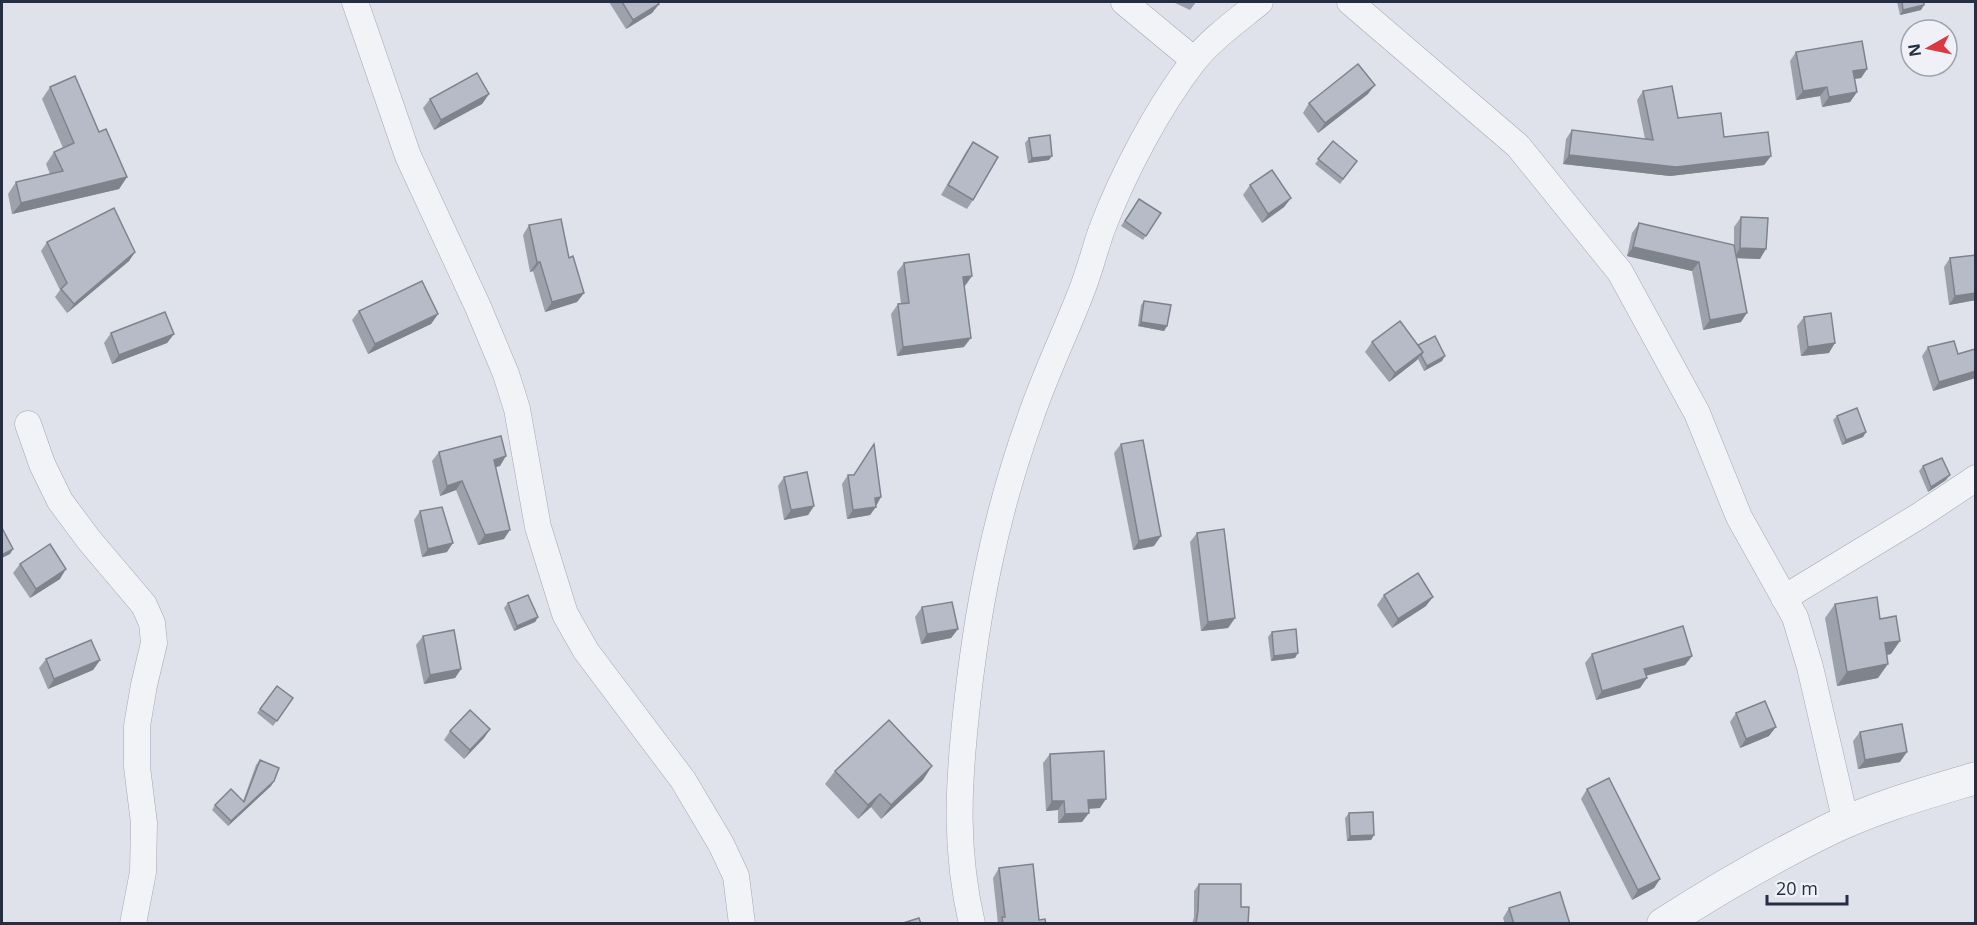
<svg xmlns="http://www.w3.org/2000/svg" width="1977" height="925" font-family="'Open Sans',sans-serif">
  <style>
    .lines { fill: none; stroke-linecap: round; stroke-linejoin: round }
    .minor-casing { stroke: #a4a8b4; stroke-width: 27 }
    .tertiary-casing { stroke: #a4a8b4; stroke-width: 33 }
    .minor { stroke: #f2f3f7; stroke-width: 26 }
    .tertiary { stroke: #f2f3f7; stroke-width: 32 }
    .wall { fill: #9da1ab }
    .shaded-wall { fill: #7f838b }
    .building { fill: #b6bbc7; stroke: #7f838b; stroke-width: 1.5 }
  </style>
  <rect width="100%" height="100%" fill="#dfe2ea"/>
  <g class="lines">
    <defs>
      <g id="minor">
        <path d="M355,2L408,156L478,307L506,374L517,409L538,527L565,614L586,651L683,780L721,844L736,876L742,924"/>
        <path d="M1124,2L1194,60"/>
        <path d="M1350,2L1518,146L1620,272L1697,413L1739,517L1795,617L1810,667L1846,823"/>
        <path d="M28,424L42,464L60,501L89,540L144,605L152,623L154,643L144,685L137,726V767L144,823L143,872L133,924"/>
        <path d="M1784,598L1919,516L1976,478"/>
        <path d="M972,924C955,850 958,789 966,714C977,609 995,516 1031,416C1045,375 1064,336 1080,295C1089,274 1094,251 1102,229C1123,174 1157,109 1193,62C1211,39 1238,20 1260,2"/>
      </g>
      <path id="tertiary" d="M1663,924C1716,890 1771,858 1828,830C1875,807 1926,793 1976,778"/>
    </defs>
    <use href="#minor" class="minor-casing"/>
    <use href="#tertiary" class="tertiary-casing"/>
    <use href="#minor" class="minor"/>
    <use href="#tertiary" class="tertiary"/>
  </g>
  <g class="wall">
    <path d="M609,2H657L659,4L652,13L626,29Z"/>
    <path d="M1173,2H1196L1190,10Z"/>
    <path d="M1897,2H1924L1921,10L1900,15Z"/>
    <path d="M1796,52L1867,69L1861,78L1854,79L1857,92L1850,102L1822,107L1820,96L1796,100L1790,61Z"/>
    <path d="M50,87L99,132L127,177L119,189L12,214L8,194L16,182L50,174L46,164L54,152L63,148L42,99Z"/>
    <path d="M1643,91L1678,118L1771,156L1764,165L1670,176L1563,164L1566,139L1572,130L1645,139L1637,100Z"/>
    <path d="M489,94L482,104L434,130L423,108L430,99Z"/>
    <path d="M1368,94L1318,133L1303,113L1309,103Z"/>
    <path d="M1029,138L1049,160L1028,163L1025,143Z"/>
    <path d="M1333,141L1357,161L1340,184L1315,164Z"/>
    <path d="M973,142V200L967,209L941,195L966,152Z"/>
    <path d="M1250,185L1291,198L1284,207L1262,223L1243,195Z"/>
    <path d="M1139,199L1161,213L1143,240L1121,226Z"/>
    <path d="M1741,217L1760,259L1736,258L1741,322L1703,330L1692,271L1627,256L1632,233L1639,223L1734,247V227Z"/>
    <path d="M529,225L569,258L584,293L577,302L545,312L533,271L530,272L523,235Z"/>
    <path d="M47,242L135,252L129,261L67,313L55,297L60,290L41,251Z"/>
    <path d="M1976,255V300L1949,305L1944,267L1950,258Z"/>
    <path d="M904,263L965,286H964V347L897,356L891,314L898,304H901L897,272Z"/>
    <path d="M1144,301L1167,326L1164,331L1138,326L1141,305Z"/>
    <path d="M359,311L438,314L431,324L368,354L352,320Z"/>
    <path d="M1804,317L1829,353L1801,356L1797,326Z"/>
    <path d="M111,333L174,334L167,343L112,364L104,343Z"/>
    <path d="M1372,342L1418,345L1442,361L1424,371L1418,359L1389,382L1365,352Z"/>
    <path d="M1928,347L1958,354L1976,352V378L1933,391L1922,356Z"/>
    <path d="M1837,416L1866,432L1863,437L1842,445L1833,420Z"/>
    <path d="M1121,444L1154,546L1133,550L1114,453Z"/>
    <path d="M439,452L500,466L496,467L504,539L478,545L456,490L440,496L432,461Z"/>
    <path d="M1923,466L1946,480L1928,492L1919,471Z"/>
    <path d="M848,475L881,497L870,515L847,519L842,484Z"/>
    <path d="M784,477L814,506L808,515L784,520L778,486Z"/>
    <path d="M420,511L447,552L422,557L414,520Z"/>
    <path d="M1197,533L1235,618L1228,628L1201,631L1190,542Z"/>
    <path d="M20,564L60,579L30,598L13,573Z"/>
    <path d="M1384,595L1426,606L1392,628L1377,605Z"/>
    <path d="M508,603L538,617L535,622L514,631L504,608Z"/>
    <path d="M1835,604L1880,619L1891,654L1887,655L1878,678L1837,686L1825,618Z"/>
    <path d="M922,607L958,629L951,638L921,644L915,617Z"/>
    <path d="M1272,632L1295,658L1271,661L1268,637Z"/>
    <path d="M423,636L461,669L455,678L424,684L416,645Z"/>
    <path d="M1592,654L1692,656L1685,665L1646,676L1640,688L1596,700L1585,663Z"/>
    <path d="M46,659L100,660L93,670L48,689L39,668Z"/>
    <path d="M277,686L293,698L273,726L257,713Z"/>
    <path d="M1736,713L1769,736L1740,748L1730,722Z"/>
    <path d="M490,729L484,738L464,759L444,740L450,731Z"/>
    <path d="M1860,732L1900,762L1858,769L1853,741Z"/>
    <path d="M1050,754L1100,808L1088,809L1082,822L1058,823V810L1046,811L1043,763Z"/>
    <path d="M260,760L271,786L228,826L212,810L215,805L243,801L256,765Z"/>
    <path d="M835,771L923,780L881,819L871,807L858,819L825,784Z"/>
    <path d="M1587,789L1660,879L1654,888L1632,900L1581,799Z"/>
    <path d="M1349,813L1374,835L1371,840L1347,841L1345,818Z"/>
    <path d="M999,868L1039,920L1046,924H998L993,878Z"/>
    <path d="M1199,884L1248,924H1192L1194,917V891Z"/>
    <path d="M1509,908L1570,924H1505L1503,918Z"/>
  </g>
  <g class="shaded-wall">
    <path d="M659,4L652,13L626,29L633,20Z"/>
    <path d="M1924,5L1921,10L1900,15L1903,10Z"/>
    <path d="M1867,69L1861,78L1846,80L1853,71Z"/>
    <path d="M1375,85L1368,94L1318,133L1325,123Z"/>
    <path d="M1827,87L1820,96L1796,100L1803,91Z"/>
    <path d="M1857,92L1850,102L1822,107L1829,97Z"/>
    <path d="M489,94L482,104L434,130L441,120Z"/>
    <path d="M1569,155L1771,156L1764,165L1670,176L1563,164Z"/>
    <path d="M1052,156L1049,160L1028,163L1032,158Z"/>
    <path d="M127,177L119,189L12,214L21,203Z"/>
    <path d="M1291,198L1284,207L1262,223L1268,214Z"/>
    <path d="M1633,247L1699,262L1692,271L1627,256Z"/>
    <path d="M1740,248L1766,249L1760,259L1734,258Z"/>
    <path d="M135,252L129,261L67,313L74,304Z"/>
    <path d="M537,262H540L533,271L530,272Z"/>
    <path d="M972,276L965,286L956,287L963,277Z"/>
    <path d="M584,293L577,302L545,312L552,302Z"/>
    <path d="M1976,293V300L1949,305L1955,296Z"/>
    <path d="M1747,313L1741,322L1703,330L1710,320Z"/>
    <path d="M438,314L431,324L368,354L375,344Z"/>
    <path d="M1141,322L1167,326L1164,331L1138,326Z"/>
    <path d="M174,334L167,343L112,364L119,355Z"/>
    <path d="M971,338L964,347L897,356L903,347Z"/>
    <path d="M1835,343L1829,353L1801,356L1808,347Z"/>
    <path d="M1423,352L1416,361L1389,382L1395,373Z"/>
    <path d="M1445,356L1442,361L1424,371L1427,366Z"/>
    <path d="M1976,371L1975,378L1933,391L1939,382Z"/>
    <path d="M1866,432L1863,437L1842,445L1846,440Z"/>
    <path d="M506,456L500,466L487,469L494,460Z"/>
    <path d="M1950,475L1946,480L1928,492L1931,487Z"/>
    <path d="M462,481L456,490L440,496L447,486Z"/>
    <path d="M881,497L876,506L875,498Z"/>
    <path d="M814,506L808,515L784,520L791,510Z"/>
    <path d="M876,507L870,515L847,519L853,510Z"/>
    <path d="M510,530L504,539L478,545L485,535Z"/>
    <path d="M1161,536L1154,546L1133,550L1139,541Z"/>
    <path d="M453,543L447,552L422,557L428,549Z"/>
    <path d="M13,549L10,554L2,558V555Z"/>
    <path d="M66,569L60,579L30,598L36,589Z"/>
    <path d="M1433,597L1426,606L1392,628L1398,619Z"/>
    <path d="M538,617L535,622L514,631L517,626Z"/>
    <path d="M1235,618L1228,628L1201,631L1208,622Z"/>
    <path d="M958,629L951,638L921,644L927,634Z"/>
    <path d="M1900,641L1891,654L1875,657L1885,643Z"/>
    <path d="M1298,653L1295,658L1271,661L1274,656Z"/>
    <path d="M1692,656L1685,665L1637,678L1644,669Z"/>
    <path d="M100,660L93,670L48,689L54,679Z"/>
    <path d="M1888,664L1878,678L1837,686L1847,672Z"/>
    <path d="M461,669L455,678L424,684L430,675Z"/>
    <path d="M1647,678L1640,688L1596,700L1602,691Z"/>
    <path d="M1776,727L1769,736L1740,748L1746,739Z"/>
    <path d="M490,729L484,738L464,759L470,750Z"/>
    <path d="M1907,752L1900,762L1858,769L1865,760Z"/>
    <path d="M932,766L923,780L881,819L891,805Z"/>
    <path d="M274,781L271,786L228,826L231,821Z"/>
    <path d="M880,794L871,807L858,819L868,805Z"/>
    <path d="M1106,799L1100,808L1081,809L1088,800Z"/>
    <path d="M1052,801H1064L1058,810L1046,811Z"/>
    <path d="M1089,813L1082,822L1058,823L1065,814Z"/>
    <path d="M1374,835L1371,840L1347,841L1350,836Z"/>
    <path d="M1660,879L1654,888L1632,900L1638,890Z"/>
  </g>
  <g class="building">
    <path d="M622,2H657L659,4L633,20Z"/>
    <path d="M1902,2H1924V5L1903,10Z"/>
    <path d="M1862,41L1867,69L1853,71L1857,92L1829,97L1827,87L1803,91L1796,52Z"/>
    <path d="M1358,64L1375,85L1325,123L1309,103Z"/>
    <path d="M477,73L489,94L441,120L430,99Z"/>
    <path d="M75,76L99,132L106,129L127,177L21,203L16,182L63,171L54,152L74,143L50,87Z"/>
    <path d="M1672,86L1678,118L1721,113L1724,137L1768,132L1771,156L1676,167L1569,155L1572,130L1653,140L1643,91Z"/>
    <path d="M1050,135L1052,156L1032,158L1029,138Z"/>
    <path d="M1333,141L1357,161L1343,179L1318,159Z"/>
    <path d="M973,142L998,157L973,200L948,185Z"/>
    <path d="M1272,170L1291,198L1268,214L1250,185Z"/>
    <path d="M1139,199L1161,213L1146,236L1125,221Z"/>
    <path d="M114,208L135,252L74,304L61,289L67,283L47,242Z"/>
    <path d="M1741,217L1768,218L1766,249L1740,248Z"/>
    <path d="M561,219L569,258L573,256L584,293L552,302L540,262H537L529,225Z"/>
    <path d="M1639,223L1734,245L1747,313L1710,320L1699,262L1633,247Z"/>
    <path d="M969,254L972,276L963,277L971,338L903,347L898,304L909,303L904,263Z"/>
    <path d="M1976,255V293L1955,296L1950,258Z"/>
    <path d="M422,281L438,314L375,344L359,311Z"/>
    <path d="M1144,301L1171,305L1167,326L1141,322Z"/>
    <path d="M165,312L174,334L119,355L111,333Z"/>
    <path d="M1831,313L1835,343L1808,347L1804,317Z"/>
    <path d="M1400,321L1423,352L1395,373L1372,342Z"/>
    <path d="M1435,336L1445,356L1427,366L1421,355L1423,352L1418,345Z"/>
    <path d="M1954,341L1958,354L1975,349L1976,352V371L1939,382L1928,347Z"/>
    <path d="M1857,408L1866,432L1846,440L1837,416Z"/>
    <path d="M501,436L506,456L494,460L510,530L485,535L462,481L447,486L439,452Z"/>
    <path d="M1143,440L1161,536L1139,541L1121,444Z"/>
    <path d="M874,444L881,497L875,498L876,507L853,510L848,475H854Z"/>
    <path d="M1942,458L1950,475L1931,487L1923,466Z"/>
    <path d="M807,472L814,506L791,510L784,477Z"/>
    <path d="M442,507L453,543L428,549L420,511Z"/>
    <path d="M2,528L13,549L2,555Z"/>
    <path d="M1224,529L1235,618L1208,622L1197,533Z"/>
    <path d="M50,544L66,569L36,589L20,564Z"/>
    <path d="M1418,573L1433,597L1398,619L1384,595Z"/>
    <path d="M528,595L538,617L517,626L508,603Z"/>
    <path d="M1877,597L1880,619L1896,616L1900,641L1885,643L1888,664L1847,672L1835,604Z"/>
    <path d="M952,602L958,629L927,634L922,607Z"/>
    <path d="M1683,626L1692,656L1644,669L1647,678L1602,691L1592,654Z"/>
    <path d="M1296,629L1298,653L1274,656L1272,632Z"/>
    <path d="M454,630L461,669L430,675L423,636Z"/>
    <path d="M91,640L100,660L54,679L46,659Z"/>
    <path d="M277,686L293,698L277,721L260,709Z"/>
    <path d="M1765,701L1776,727L1746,739L1736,713Z"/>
    <path d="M470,710L490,729L470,750L450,731Z"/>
    <path d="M889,720L932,766L891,805L880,794L868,805L835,771Z"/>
    <path d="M1902,724L1907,752L1865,760L1860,732Z"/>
    <path d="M1104,751L1106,799L1088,800L1089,813L1065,814L1064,801H1052L1050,754Z"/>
    <path d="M260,760L279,768L274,781L231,821L215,805L231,789L244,802Z"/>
    <path d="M1609,778L1660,879L1638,890L1587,789Z"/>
    <path d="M1373,812L1374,835L1350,836L1349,813Z"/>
    <path d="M1033,864L1039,920L1045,919L1046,924H1003L1002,917H1005L999,868Z"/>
    <path d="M1199,884H1241V907H1249L1248,924H1196L1198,910Z"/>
    <path d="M1560,892L1570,924H1514L1509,908Z"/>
    <path d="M919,918L921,924H900Z"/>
  </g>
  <rect width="1977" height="925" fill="none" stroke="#262e42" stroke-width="6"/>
  <g transform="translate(1929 48) rotate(261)"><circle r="28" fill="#eff1f7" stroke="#9fa3af" stroke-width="1.5"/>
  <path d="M0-4.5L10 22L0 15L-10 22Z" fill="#da3942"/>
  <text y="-9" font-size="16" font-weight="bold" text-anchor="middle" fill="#262e42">N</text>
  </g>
  <path d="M1767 895v9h80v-9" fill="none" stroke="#262e42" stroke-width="3"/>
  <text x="1776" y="895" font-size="18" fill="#262e42" stroke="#eff1f7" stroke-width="4.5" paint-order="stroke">20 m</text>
</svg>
